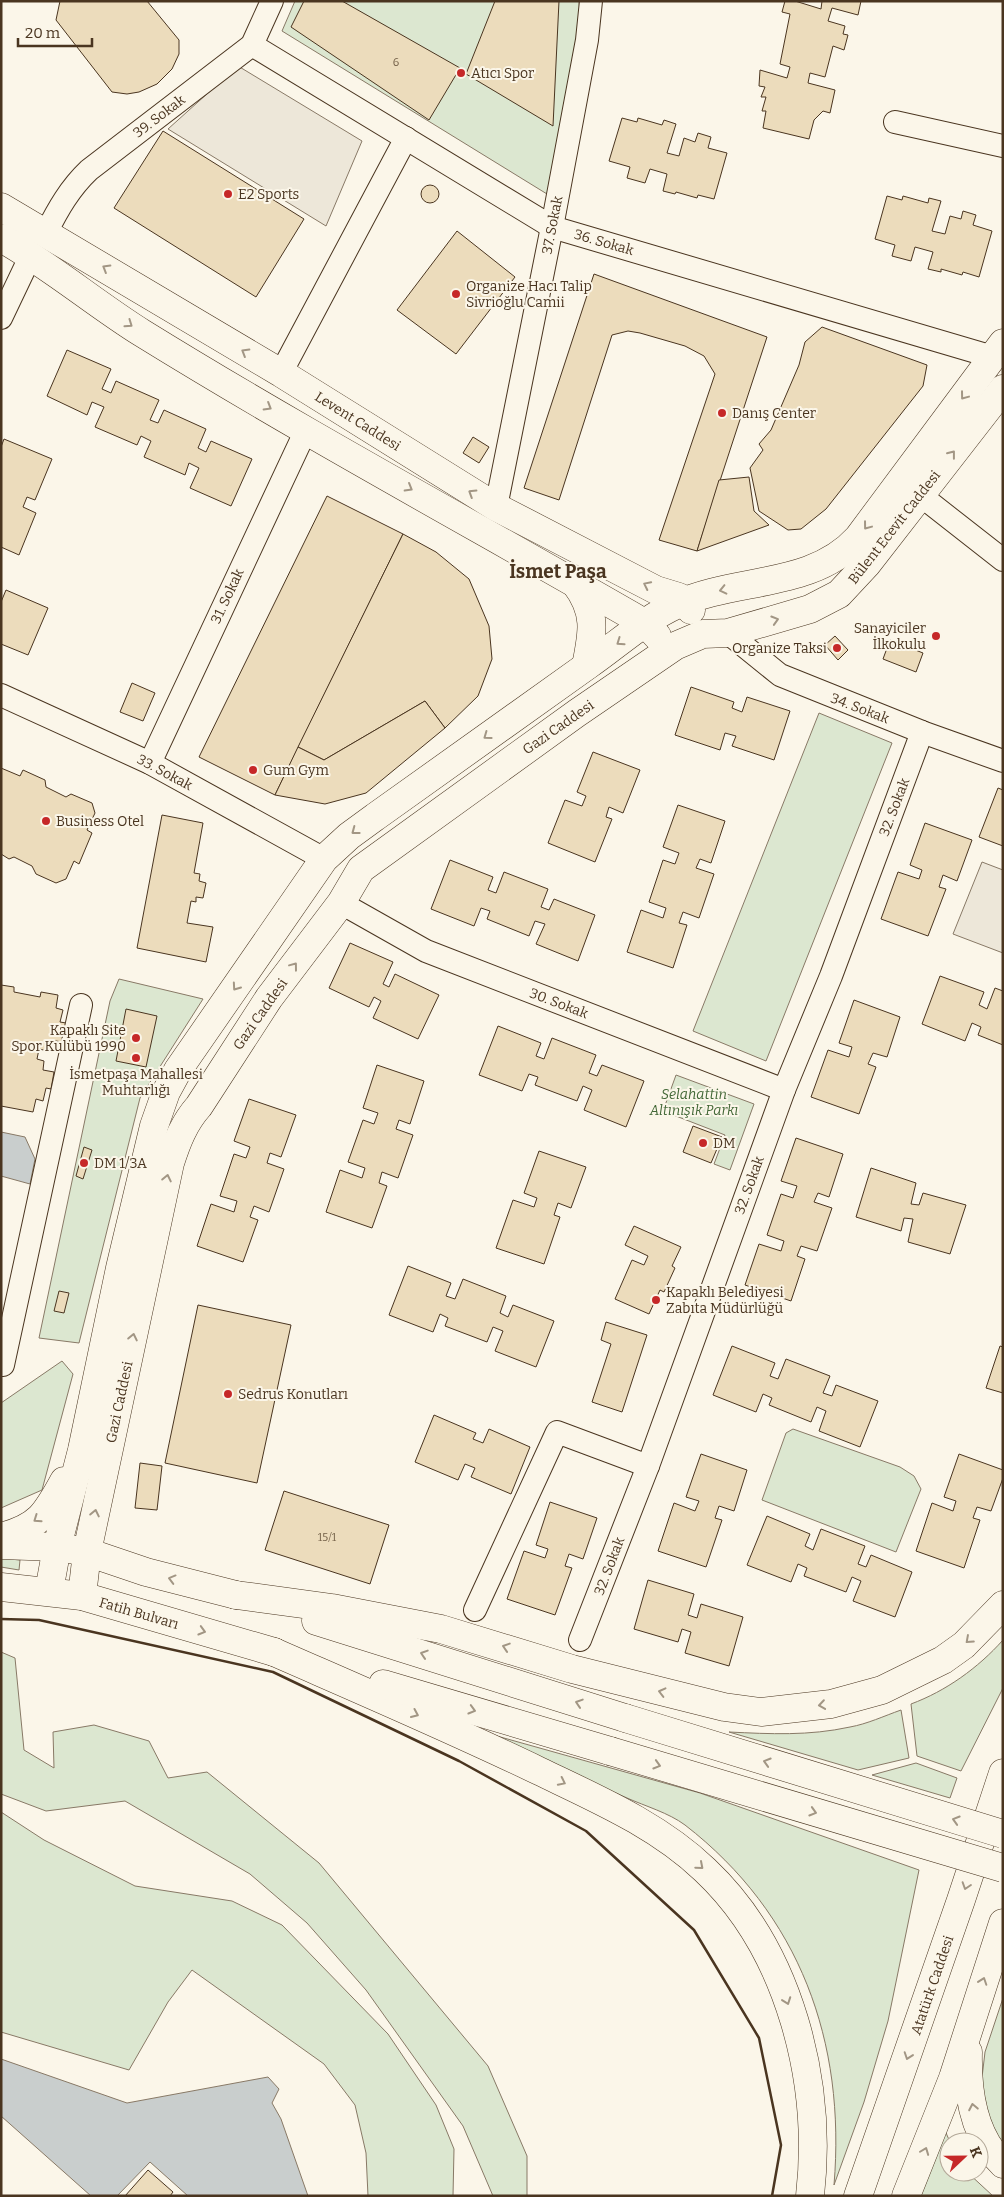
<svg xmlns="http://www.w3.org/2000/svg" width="1004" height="2197" font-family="Bitter,serif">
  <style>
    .green { fill: #dce7d0; stroke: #887966 }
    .parking { fill: #ede7d9; stroke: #887966 }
    .water { fill: #c9cecd; stroke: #887966 }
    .building { fill: #ecdcbc; stroke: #4a3520 }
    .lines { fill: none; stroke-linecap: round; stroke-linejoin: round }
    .minor-casing { stroke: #4a3520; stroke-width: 24 }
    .tertiary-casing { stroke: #4a3520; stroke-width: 29 }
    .secondary-casing { stroke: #4a3520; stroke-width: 29 }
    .trunk-casing { stroke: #4a3520; stroke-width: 29 }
    .minor { stroke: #fbf6e9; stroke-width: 22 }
    .tertiary { stroke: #fbf6e9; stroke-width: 28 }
    .secondary { stroke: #fbf6e9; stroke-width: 28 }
    .trunk { stroke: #fbf6e9; stroke-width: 28 }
    .trunk-bridge-casing { stroke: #4a3520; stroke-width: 29; stroke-linecap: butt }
    .trunk-bridge { stroke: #fbf6e9; stroke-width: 28 }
    .wall { stroke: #4a3520; stroke-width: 2.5 }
    .oneway { stroke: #a29684 }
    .poi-dot { fill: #c62828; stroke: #fbf6e9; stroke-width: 2 }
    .labels { text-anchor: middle; stroke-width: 4; stroke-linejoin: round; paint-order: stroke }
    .number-label { font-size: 11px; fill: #725f47 }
    .poi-label { font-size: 14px; fill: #4a3520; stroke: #fbf6e9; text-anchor: start }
    .street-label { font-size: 14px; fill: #4a3520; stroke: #fbf6e9 }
    .park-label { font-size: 14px; font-style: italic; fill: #436837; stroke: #fbf6e9 }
    .district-label { font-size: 19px; font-weight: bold; fill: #4a3520; stroke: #fbf6e9 }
  </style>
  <rect width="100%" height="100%" fill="#fbf6e9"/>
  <g class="green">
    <path d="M295,1H579L580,14L567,115L547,194L282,31Z"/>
    <path d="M819,713L892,743L766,1061L693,1031Z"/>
    <path d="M119,979L203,999L140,1098L79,1343L39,1338L110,1001Z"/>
    <path d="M676,1075L754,1104L730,1170L714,1164L725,1135L663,1111Z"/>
    <path d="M62,1361L73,1374L42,1490L1,1508V1403Z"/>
    <path d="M793,1429L900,1467L914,1476L921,1489L896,1552L762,1500L786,1433Z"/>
    <path d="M1,1558L20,1560L19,1570L1,1567Z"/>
    <path d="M1003,1640V1688L961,1771L917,1756L911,1704C946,1691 978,1668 1003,1640Z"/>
    <path d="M1,1652L15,1658L24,1750L54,1768L53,1732L94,1725L149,1741L168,1778L207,1772L319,1863L488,2066L527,2156V2196H493L463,2126L366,1990L307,1923L250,1874L125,1801L46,1811L1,1794Z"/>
    <path d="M901,1710L909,1758L858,1770L729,1732C770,1734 809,1736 850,1727C867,1724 884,1716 901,1710Z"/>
    <path d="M479,1731L700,1793L919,1870L888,2021L864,2102L834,2185C846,2042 800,1914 685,1825C669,1813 645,1806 627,1798C577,1776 528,1753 479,1731Z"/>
    <path d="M916,1763L957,1778L950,1798L872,1775Z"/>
    <path d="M1,1812L44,1840L135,1886L232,1901L282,1925L388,2034L436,2105L454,2149L453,2196H368L366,2153L355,2105L324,2064L192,1970L168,2002L129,2070L1,2032Z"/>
    <path d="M1003,1998V2152L994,2139L981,2086L985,2052Z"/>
    <path d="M943,2126L950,2142L949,2172H967L993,2196H916Z"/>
  </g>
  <g class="parking">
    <path d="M238,66L362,141L326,226L168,129Z"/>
    <path d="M982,862L1003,870V953L953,934Z"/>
  </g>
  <g class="water">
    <path d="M1,1132L25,1137L35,1159L30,1184L1,1176Z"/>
    <path d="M1,2059L127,2103L268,2077L279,2089L272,2103L281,2119L308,2196H188L150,2162L117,2196H91L1,2116Z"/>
  </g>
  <g class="building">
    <path d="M60,1H147L179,40V54L172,69L157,84L139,92L127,94L112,92L56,20Z"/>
    <path d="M304,1H342L460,68L429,120L291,27Z"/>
    <path d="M495,1H559L553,126L466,74Z"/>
    <path d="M785,1H795L821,9L822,1H861L858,15L832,8L828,21L845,26L843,34L848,35L844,50L833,46L825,77L810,73L808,83L835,90L830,113L823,111L814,120L809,139L763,128L766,111H762L766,97H761L765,87L759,86L760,70L787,78L790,67L780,64L790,14L782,12Z"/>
    <path d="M622,118L637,122L638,118L662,125L664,120L676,124L667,153L679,156L684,138L695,142L698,133L711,137L708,148L727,153L714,199L698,195L697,198L676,192L675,194L663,191L667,174L650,169L645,183L627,178L630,167L609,161Z"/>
    <path d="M163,131L304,219L256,297L114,208Z"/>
    <circle cx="430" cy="194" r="9"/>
    <path d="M887,196L902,200L903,196L928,203L929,198L941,201L932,231L945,234L950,216L961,219L963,211L976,215L973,225L992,231L979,277L963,272L962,275L941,269V272L928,269L933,252L915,247L911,261L892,256L895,245L875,239Z"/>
    <path d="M457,231L515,277L456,354L397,310Z"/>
    <path d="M594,274L767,337L697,551L659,540L715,374L704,356L685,346L640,333L628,331L612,335L559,500L524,488Z"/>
    <path d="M822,327L927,365L923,386L826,509L801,529L788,530L759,511L750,468L763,450L759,444L771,430L799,365L805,342Z"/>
    <path d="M67,350L111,369L102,389L111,393L116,381L159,400L150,420L158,423L164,410L206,429L198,448L206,452L211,441L252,459L231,506L190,488L199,468L189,463L185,475L144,457L151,441L141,436L137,445L95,427L104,407L92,402L87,415L47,396Z"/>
    <path d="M473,437L489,447L479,463L463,453Z"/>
    <path d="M4,439L52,459L35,500L27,497L23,507L36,513L19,555L1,547V447Z"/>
    <path d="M749,477L754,511L769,525L697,551L719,480Z"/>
    <path d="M327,496L403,534L275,795L199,757Z"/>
    <path d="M403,534L436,552L469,579L489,626L492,659L478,696L445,728L425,701L324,760L298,747Z"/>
    <path d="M6,590L48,608L28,655L1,644V602Z"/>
    <path d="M835,636L848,650L838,660L825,645Z"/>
    <path d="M890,640L923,653L916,672L883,659Z"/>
    <path d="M132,683L155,693L143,721L120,712Z"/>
    <path d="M691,687L734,702L732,708L742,712L747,697L790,711L774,760L732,746L736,736L725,733L720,750L675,735Z"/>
    <path d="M425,701L445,728L366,793L325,804L275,795L298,747L324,760Z"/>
    <path d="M593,752L640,770L623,813L609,807L606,817L612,819L595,862L548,843L565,800L582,806L586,796L577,792Z"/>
    <path d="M1,768L20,776L23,770L45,780L46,787L66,797L71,794L92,803L95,813L87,830L92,833L79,864L74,861L66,879L56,883L36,874L32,866L14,857L9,859L1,854Z"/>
    <path d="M998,788L1003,790V846L979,837Z"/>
    <path d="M678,805L725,821L711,863L700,859L696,868L714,874L699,918L683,912L679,923L687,925L673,968L627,952L641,910L663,918L666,908L649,902L663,860L675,864L679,853L663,847Z"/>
    <path d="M162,815L203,823L194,873L200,874L199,881L206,883L203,898L196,897V902L191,901L187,923L213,927L206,962L137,948Z"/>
    <path d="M925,823L972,840L957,881L943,875L939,887L946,889L928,936L881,919L898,872L919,879L922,870L910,865Z"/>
    <path d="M450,860L493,877L488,890L496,893L504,872L548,889L541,907L549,910L554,899L595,915L578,961L536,944L545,924L535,921L529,936L487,919L490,911L481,908L474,926L431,909Z"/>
    <path d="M350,943L393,962L383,984L389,987L395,974L439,995L418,1039L373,1018L381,1001L374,997L369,1007L329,988Z"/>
    <path d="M940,976L984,992L979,1005L987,1009L995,988L1003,991V1045L978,1035L981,1027L972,1023L965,1041L922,1024Z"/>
    <path d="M1,985L14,987V992L40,997L41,992L58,995L56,1008L63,1010L60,1022L66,1023L62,1042L50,1040L48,1051L39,1049L37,1059L44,1061L43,1070L54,1072L51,1089L46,1088L43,1101L36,1099L33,1112L1,1106Z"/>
    <path d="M854,1000L900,1017L887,1057L873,1053L868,1064L876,1067L859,1114L811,1097L828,1050L849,1057L852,1047L839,1043Z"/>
    <path d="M126,1009L157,1016L146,1067L116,1061Z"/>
    <path d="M498,1026L541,1043L536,1056L544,1059L552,1038L596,1055L589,1073L597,1076L602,1065L644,1081L626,1127L584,1110L592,1090L583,1086L577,1101L535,1085L538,1077L529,1074L522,1091L479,1075Z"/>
    <path d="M377,1065L424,1081L410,1124L399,1120L396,1129L413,1135L398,1178L382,1172L379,1183L387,1186L372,1228L326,1212L340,1170L362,1178L365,1168L348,1162L363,1120L374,1124L378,1113L363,1108Z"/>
    <path d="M249,1099L296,1115L281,1157L270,1153L267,1163L284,1169L269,1212L254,1206L250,1217L258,1220L243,1262L197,1246L211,1204L234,1212L237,1201L220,1196L234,1154L246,1158L250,1147L234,1141Z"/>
    <path d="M693,1126L722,1137L711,1163L683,1152Z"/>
    <path d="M796,1138L843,1154L829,1197L818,1193L814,1202L832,1208L817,1251L801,1246L797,1256L805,1259L791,1301L745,1285L759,1244L781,1251L784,1241L767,1235L781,1194L793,1198L797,1186L781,1181Z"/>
    <path d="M84,1147L92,1150L83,1179L76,1176Z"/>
    <path d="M539,1151L586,1167L571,1208L558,1203L554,1215L560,1217L544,1264L496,1248L513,1200L534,1207L537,1198L524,1193Z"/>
    <path d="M871,1168L916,1183L911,1204L919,1205L923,1193L966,1205L950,1254L908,1242L913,1219L904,1218L901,1231L856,1217Z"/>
    <path d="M634,1226L681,1247L672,1266L675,1268L664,1292L660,1290L649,1314L615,1299L632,1260L644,1265L648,1256L625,1245Z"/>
    <path d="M408,1266L451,1283L446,1296L455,1299L463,1279L506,1296L500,1313L508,1317L513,1305L554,1321L536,1367L495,1351L503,1331L493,1327L487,1342L445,1326L448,1318L440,1314L433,1332L389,1315Z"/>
    <path d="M59,1291L69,1293L64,1313L54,1311Z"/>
    <path d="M198,1305L291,1325L257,1483L165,1463Z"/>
    <path d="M606,1322L647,1335L622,1412L592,1402L611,1344L601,1340Z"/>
    <path d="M732,1346L775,1363L770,1376L778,1379L786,1359L830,1376L823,1393L832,1396L836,1385L878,1401L860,1447L819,1431L826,1411L817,1407L811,1422L769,1405L772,1398L763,1394L756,1412L713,1395Z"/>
    <path d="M1000,1346L1003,1347V1393L986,1388Z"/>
    <path d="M434,1415L476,1433L473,1439L483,1443L489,1429L530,1447L511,1494L471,1477L475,1468L465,1464L458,1480L415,1462Z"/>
    <path d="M701,1454L747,1470L734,1511L719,1506L715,1518L722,1520L706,1567L658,1551L674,1503L695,1511L699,1501L686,1497Z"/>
    <path d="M959,1454L1003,1470V1478L991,1511L977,1507L973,1518L980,1520L964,1568L916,1551L932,1503L953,1511L956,1501L944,1497Z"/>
    <path d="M140,1463L162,1466L157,1510L135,1508Z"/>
    <path d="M284,1491L389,1525L370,1584L265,1550Z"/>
    <path d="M550,1502L597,1518L583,1559L569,1554L565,1566L572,1568L555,1615L507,1599L524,1551L545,1558L548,1549L536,1545Z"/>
    <path d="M767,1516L810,1534L805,1546L813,1550L821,1529L865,1546L858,1564L866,1567L871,1555L912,1572L895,1617L853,1601L861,1581L852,1577L846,1592L804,1576L807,1568L798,1564L791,1582L747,1565Z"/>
    <path d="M648,1580L694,1594L688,1615L697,1618L701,1604L743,1617L729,1666L685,1653L691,1632L682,1629L678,1642L634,1629Z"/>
    <path d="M148,2170L173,2192L170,2196H125Z"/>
  </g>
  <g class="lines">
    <defs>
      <g id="minor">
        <path d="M252,45L552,227L993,357"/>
        <path d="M895,122L1003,146"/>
        <path d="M46,233C58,209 70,188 89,170L252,45L272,1"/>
        <path d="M1,318L31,255"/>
        <path d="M281,373L406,138"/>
        <path d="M920,495L1003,560"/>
        <path d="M496,507L552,227L587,40L591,1"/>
        <path d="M728,633L780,675L922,732L1003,761"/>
        <path d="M1,695L150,763L324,859"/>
        <path d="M150,763L306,430"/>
        <path d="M341,903L426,951L784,1090"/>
        <path d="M3,1365L81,1005"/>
        <path d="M475,1610L557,1432L648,1466"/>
        <path d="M580,1640L648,1466L784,1090L831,976L922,732"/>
      </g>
      <g id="tertiary">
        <path d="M1,207L281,373L496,507L656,590L679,597L691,610"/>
        <path d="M1,238C51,266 94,303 142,333C307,435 478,527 646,624L657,636"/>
        <path d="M575,583C597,612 593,632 586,666"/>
        <path d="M1,1537C39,1527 46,1514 64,1481"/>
        <path d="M49,1591L57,1547L82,1450L120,1268L154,1126L166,1092L178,1070L324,859L349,836L375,817C446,766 517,715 588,665C617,645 645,619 676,605C735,577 812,589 858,538L1003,343"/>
        <path d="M82,1596L87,1552L170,1163C177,1141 184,1123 199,1106L269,998L341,903L361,869L577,713L675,646L703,634L728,633L810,609L839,594L867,564L1003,389"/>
      </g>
      <g id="secondary">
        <path d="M1,1545L57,1547L87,1552L146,1572L236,1595"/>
        <path d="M1,1587L82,1596L274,1652"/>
      </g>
      <g id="trunk">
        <path d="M236,1595L332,1608L441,1629L572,1669L724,1707L761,1712L831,1704L882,1690L943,1660L964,1645L1003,1605"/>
        <path d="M316,1621L625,1718"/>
        <path d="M274,1652C363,1691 452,1729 539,1771C597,1799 658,1825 705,1870C790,1950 823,2082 810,2196"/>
        <path d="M383,1684L610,1751"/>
        <path d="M968,2052C967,2092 973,2136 1003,2164"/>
        <path d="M858,2196L961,1900L1003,1773"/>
        <path d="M906,2196L953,2078L1003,1923"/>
      </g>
    </defs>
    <use href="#minor" class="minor-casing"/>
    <use href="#tertiary" class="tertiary-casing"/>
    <use href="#secondary" class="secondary-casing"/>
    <use href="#trunk" class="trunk-casing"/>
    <use href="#minor" class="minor"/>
    <use href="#tertiary" class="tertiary"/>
    <use href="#secondary" class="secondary"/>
    <use href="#trunk" class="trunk"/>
    <defs>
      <g id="trunk-bridge">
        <path d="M625,1718L1003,1834"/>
        <path d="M610,1751L1003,1868"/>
      </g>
    </defs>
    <use href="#trunk-bridge" class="trunk-bridge-casing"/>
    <use href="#trunk-bridge" class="trunk-bridge"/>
    <path class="wall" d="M1,1619L39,1620L273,1672L459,1761L586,1831L694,1930L759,2038L781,2145L772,2196"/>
  </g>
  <defs><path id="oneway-chevron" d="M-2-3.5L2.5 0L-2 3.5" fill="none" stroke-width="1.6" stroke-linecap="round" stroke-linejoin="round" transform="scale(1.25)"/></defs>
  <g class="oneway">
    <use href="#oneway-chevron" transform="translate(106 268) rotate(-149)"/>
    <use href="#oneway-chevron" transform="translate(129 324) rotate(35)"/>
    <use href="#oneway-chevron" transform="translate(245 352) rotate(-149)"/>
    <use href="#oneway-chevron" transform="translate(964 396) rotate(127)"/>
    <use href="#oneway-chevron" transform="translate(268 407) rotate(31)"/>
    <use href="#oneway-chevron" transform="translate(952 454) rotate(-52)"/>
    <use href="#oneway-chevron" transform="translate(409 488) rotate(30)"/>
    <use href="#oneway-chevron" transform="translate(472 493) rotate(-148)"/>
    <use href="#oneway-chevron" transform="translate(867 526) rotate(127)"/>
    <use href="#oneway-chevron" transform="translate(647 585) rotate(-154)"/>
    <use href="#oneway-chevron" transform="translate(723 590) rotate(167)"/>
    <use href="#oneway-chevron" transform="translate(775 620) rotate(-17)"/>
    <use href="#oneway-chevron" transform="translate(620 642) rotate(145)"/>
    <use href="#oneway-chevron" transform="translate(487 736) rotate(144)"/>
    <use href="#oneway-chevron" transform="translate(355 831) rotate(143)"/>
    <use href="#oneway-chevron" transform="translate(294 966) rotate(-53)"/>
    <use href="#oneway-chevron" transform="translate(236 987) rotate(125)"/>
    <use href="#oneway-chevron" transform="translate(167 1178) rotate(-78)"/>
    <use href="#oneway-chevron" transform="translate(133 1337) rotate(-78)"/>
    <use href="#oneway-chevron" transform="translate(95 1513) rotate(-78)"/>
    <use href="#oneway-chevron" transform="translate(37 1519) rotate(145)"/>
    <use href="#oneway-chevron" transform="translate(172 1579) rotate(-165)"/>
    <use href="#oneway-chevron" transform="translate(202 1631) rotate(16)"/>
    <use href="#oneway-chevron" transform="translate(969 1640) rotate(138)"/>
    <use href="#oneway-chevron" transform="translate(506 1647) rotate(-162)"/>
    <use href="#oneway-chevron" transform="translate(424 1654) rotate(-162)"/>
    <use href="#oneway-chevron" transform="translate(662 1692) rotate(-166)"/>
    <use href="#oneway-chevron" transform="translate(579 1703) rotate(-162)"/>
    <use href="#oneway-chevron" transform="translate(822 1705) rotate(172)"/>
    <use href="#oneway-chevron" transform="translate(472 1710) rotate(16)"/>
    <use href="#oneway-chevron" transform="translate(415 1714) rotate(24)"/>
    <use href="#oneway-chevron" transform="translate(767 1762) rotate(-163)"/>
    <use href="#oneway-chevron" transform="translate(657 1765) rotate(17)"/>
    <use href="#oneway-chevron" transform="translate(562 1782) rotate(26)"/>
    <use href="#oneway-chevron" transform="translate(813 1812) rotate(17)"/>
    <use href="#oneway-chevron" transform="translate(956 1820) rotate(-163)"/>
    <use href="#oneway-chevron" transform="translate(700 1866) rotate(41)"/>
    <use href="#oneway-chevron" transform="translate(966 1886) rotate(108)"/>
    <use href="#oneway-chevron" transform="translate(983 1981) rotate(-71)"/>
    <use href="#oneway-chevron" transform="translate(787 2001) rotate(70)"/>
    <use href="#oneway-chevron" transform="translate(908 2056) rotate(109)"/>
    <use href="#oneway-chevron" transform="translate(973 2107) rotate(-101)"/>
    <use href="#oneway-chevron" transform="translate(925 2151) rotate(-69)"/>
  </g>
  <g class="poi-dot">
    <circle cx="461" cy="73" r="5"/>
    <circle cx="228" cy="194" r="5"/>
    <circle cx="456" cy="294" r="5"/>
    <circle cx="722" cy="413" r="5"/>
    <circle cx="936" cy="636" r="5"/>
    <circle cx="837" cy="648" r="5"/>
    <circle cx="253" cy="770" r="5"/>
    <circle cx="46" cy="821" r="5"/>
    <circle cx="136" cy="1038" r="5"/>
    <circle cx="136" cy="1058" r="5"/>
    <circle cx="703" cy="1143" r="5"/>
    <circle cx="84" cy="1163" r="5"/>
    <circle cx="656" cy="1300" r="5"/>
    <circle cx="228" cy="1394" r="5"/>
  </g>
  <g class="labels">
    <g class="number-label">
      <text x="396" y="66">6</text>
      <text x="327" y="1541">15/1</text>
    </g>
    <g class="poi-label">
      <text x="471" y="78">Atıcı Spor</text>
      <text x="238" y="199">E2 Sports</text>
      <text x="466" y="291">Organize Hacı Talip<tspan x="466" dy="16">Sivrioğlu Camii</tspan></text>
      <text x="732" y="418">Danış Center</text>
      <text x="926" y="633" text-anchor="end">Sanayiciler<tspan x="926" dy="16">İlkokulu</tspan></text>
      <text x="827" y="653" text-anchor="end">Organize Taksi</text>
      <text x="263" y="775">Gum Gym</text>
      <text x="56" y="826">Business Otel</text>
      <text x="126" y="1035" text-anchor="end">Kapaklı Site<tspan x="126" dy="16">Spor Kulübü 1990</tspan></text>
      <text x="136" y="1079" text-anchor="middle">İsmetpaşa Mahallesi<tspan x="136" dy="16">Muhtarlığı</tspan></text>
      <text x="713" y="1148">DM</text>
      <text x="94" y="1168">DM 1/3A</text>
      <text x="666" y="1297">Kapaklı Belediyesi<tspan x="666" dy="16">Zabıta Müdürlüğü</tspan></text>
      <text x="238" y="1399">Sedrus Konutları</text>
    </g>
    <g class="street-label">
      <text transform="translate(159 116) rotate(-37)" y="5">39. Sokak</text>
      <text transform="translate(552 225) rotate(-79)" y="5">37. Sokak</text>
      <text transform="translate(604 242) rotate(16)" y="5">36. Sokak</text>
      <text transform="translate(358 421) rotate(32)" y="5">Levent Caddesi</text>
      <text transform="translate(894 527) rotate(-52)" y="5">Bülent Ecevit Caddesi</text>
      <text transform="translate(227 596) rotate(-65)" y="5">31. Sokak</text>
      <text transform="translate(860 708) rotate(21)" y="5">34. Sokak</text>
      <text transform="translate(558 727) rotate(-35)" y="5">Gazi Caddesi</text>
      <text transform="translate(165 772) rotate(28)" y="5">33. Sokak</text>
      <text transform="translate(894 807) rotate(-69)" y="5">32. Sokak</text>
      <text transform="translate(559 1003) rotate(21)" y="5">30. Sokak</text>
      <text transform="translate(260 1014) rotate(-55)" y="5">Gazi Caddesi</text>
      <text transform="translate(749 1185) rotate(-70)" y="5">32. Sokak</text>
      <text transform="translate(119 1402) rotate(-78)" y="5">Gazi Caddesi</text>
      <text transform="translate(609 1566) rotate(-69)" y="5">32. Sokak</text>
      <text transform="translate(139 1613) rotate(16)" y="5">Fatih Bulvarı</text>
      <text transform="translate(932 1985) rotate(-71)" y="5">Atatürk Caddesi</text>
    </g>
    <g class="park-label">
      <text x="694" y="1099">Selahattin<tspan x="694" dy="16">Altınışık Parkı</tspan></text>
    </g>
    <g class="district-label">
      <text x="558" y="578">İsmet Paşa</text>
    </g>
  </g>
  <rect width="1004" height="2197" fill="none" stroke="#4a3520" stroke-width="5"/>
  <g transform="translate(964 2157) rotate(68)"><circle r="24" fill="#fbf6e9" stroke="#b4a999"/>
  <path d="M0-4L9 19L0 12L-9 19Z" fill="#c62828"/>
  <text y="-8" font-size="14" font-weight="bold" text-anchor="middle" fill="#4a3520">K</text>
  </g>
  <path d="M18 38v8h74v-8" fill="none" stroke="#4a3520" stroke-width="2.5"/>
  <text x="25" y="38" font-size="15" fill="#4a3520" stroke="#fbf6e9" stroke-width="4" paint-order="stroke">20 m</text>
</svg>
